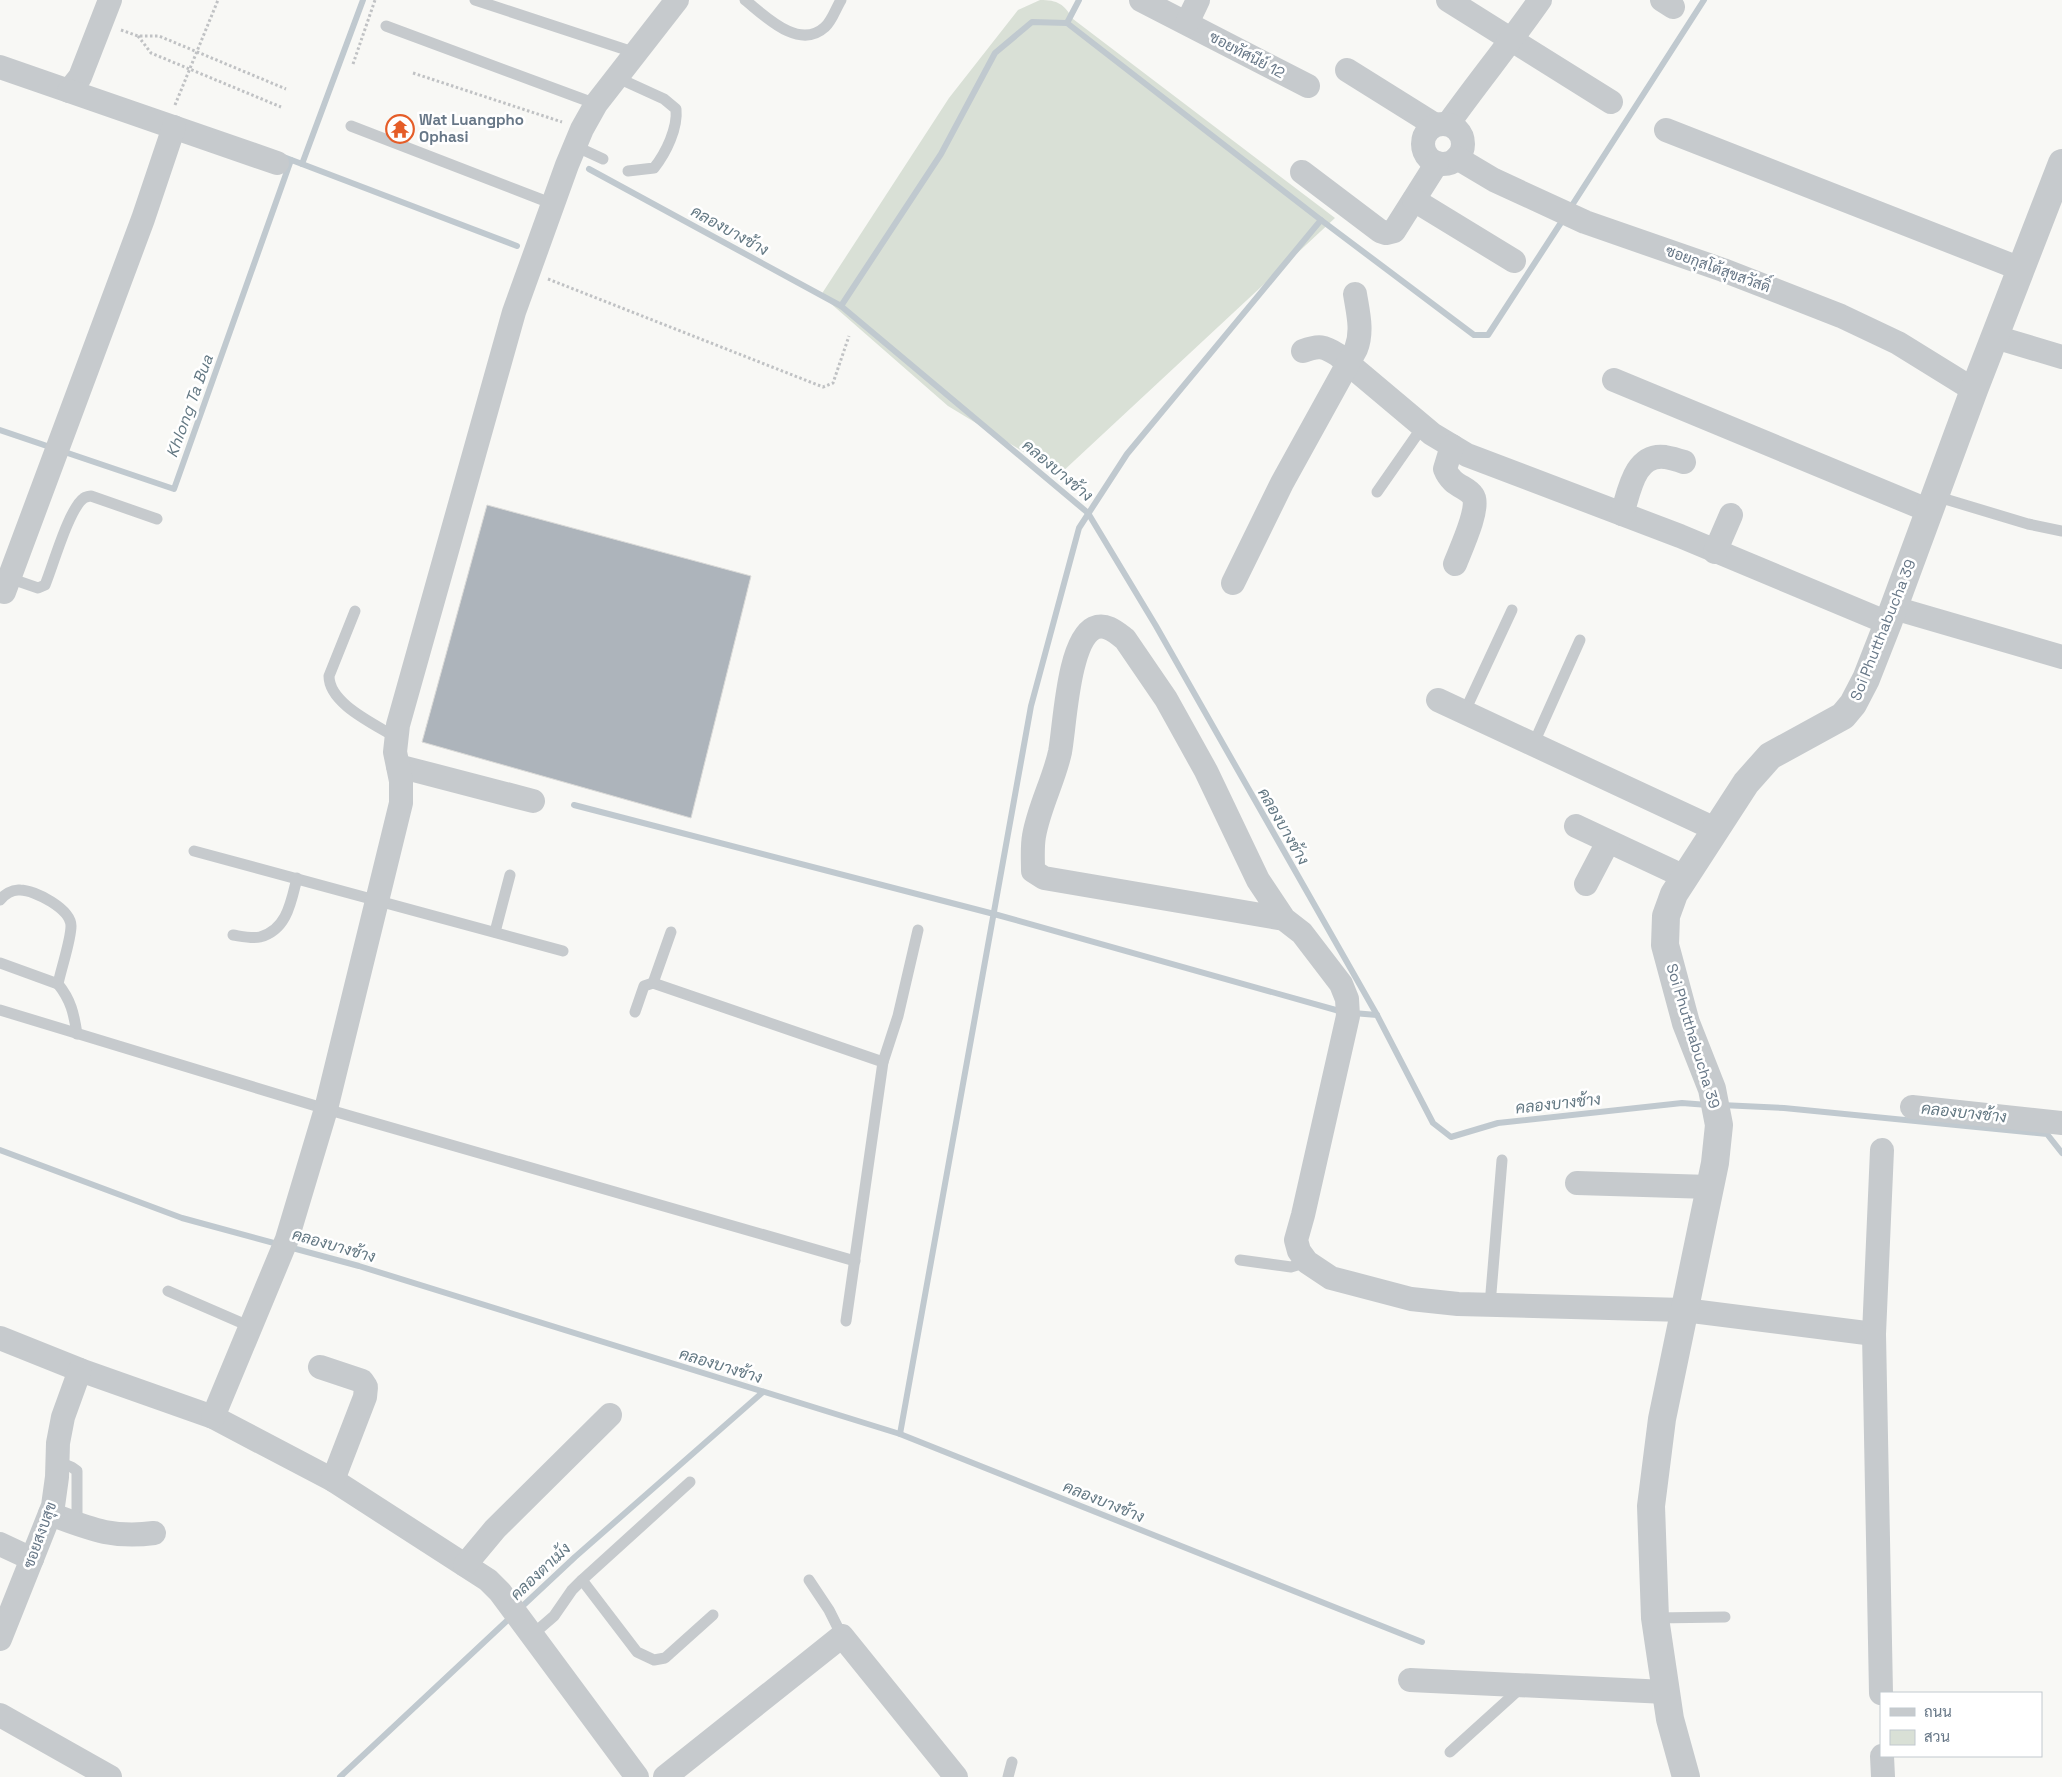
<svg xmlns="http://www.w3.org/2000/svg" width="2062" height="1777" font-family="'Space Grotesk',Sarabun,sans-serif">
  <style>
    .green { fill: #d9e0d6 }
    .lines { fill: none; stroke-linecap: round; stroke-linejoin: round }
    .stream { stroke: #c0c9cf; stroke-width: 6 }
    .building { fill: #adb4bb; stroke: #dadad8 }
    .path { stroke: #c0c2c4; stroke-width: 3; stroke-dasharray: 2.5 2.5; stroke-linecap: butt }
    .service { stroke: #c6cacd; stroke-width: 11 }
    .minor { stroke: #c6cacd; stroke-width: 24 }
    .tertiary { stroke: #c6cacd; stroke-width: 28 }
    .labels { text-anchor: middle; stroke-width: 5; stroke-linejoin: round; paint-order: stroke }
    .street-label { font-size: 15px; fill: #677787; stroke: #fff }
    .poi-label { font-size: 15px; font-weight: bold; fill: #677787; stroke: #fff; text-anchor: start }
    .water-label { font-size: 16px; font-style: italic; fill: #637883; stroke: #fff }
  </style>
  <rect width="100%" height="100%" fill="#f8f8f5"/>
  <path class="green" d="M1040,0C1058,0 1064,4 1073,19L1335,218L1060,474L948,406L821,295L949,98L1018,10Z"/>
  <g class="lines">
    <g class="stream">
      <path d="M1067,23L1321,220L1474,335H1488L1564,218"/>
      <path d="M281,156L517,246"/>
      <path d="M302,164L363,0"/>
      <path d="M589,169L841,306L1088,513L1156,626L1377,1015L1433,1123L1451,1137L1498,1123L1682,1103L1708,1105"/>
      <path d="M1569,210L1704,0"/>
      <path d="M841,306L941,154L995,53L1032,22L1067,23L1079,0"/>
      <path d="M0,430L174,489L291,160"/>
      <path d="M574,805L994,914L1343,1012"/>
      <path d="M1353,1013L1377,1015"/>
      <path d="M1721,1105L1784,1108L2047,1134L2062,1153"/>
      <path d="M0,1150L182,1218L359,1266L900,1434L1422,1642"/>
      <path d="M900,1434L1031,706L1079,528L1127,454L1321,220"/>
      <path d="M340,1777L575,1557L763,1392"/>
    </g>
  </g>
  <path class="building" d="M487,505L751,576L691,818L422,742Z"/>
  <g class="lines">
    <g class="path">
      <path d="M121,30L138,36H159L286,89"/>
      <path d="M138,36L151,53L281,107"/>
      <path d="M353,64L375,0"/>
      <path d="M413,73L562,122"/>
      <path d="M175,105L218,0"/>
      <path d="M548,279L823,387L833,383L849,336"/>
    </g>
    <g class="service">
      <path d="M475,0L636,53"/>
      <path d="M745,0C765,16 799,51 825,27C832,21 836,8 841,0"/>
      <path d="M386,26L596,104"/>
      <path d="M618,78L664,99L676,109C678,128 666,153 654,168L628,171"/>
      <path d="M351,126L553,204"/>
      <path d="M575,146L603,159"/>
      <path d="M1377,492L1423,426"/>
      <path d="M1935,496L2028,524L2062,531"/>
      <path d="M9,578L38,588L45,585C53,566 69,508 84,498C85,497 90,496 91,496L157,519"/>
      <path d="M355,611L329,676C329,704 375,724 397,738"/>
      <path d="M1464,713L1512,610"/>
      <path d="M1533,745L1580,640"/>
      <path d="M194,851L563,951"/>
      <path d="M0,900C4,895 12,889 20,890C35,890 71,909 71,926C71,940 61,969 58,984C71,1000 74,1014 77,1034"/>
      <path d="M495,932L510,875"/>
      <path d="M233,935C240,936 252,939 260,937C287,930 291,902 297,878"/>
      <path d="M0,963L58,984"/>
      <path d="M653,983L671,932"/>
      <path d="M0,1010L326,1109L855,1261"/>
      <path d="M635,1012L644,986L653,983L883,1062"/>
      <path d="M1240,1260L1291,1267L1307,1262"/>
      <path d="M168,1291L251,1327"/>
      <path d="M1490,1305L1502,1160"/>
      <path d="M846,1321L883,1062L898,1016L918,930"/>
      <path d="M57,1466C66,1464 70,1465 77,1471V1524"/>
      <path d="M582,1580L637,1652L654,1660L665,1658L713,1615"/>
      <path d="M809,1580L829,1610L842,1636"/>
      <path d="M1655,1618L1725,1617"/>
      <path d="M532,1635L554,1616L572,1590L582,1580L690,1482"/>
      <path d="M1450,1752L1523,1686"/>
      <path d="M1008,1777L1012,1762"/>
    </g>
    <g class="minor">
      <path d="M1141,0L1308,86"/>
      <path d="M1448,0L1611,102"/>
      <path d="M1662,0L1673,7"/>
      <path d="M1187,23L1198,0"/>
      <path d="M0,67L69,91L80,77L110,0"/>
      <path d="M1347,70L1435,125"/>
      <path d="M69,91L277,163"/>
      <path d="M1448,124C1478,82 1510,43 1540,0"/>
      <circle cx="1443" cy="144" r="20"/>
      <path d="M1666,130L2021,269"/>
      <path d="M1457,158L1494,180L1585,222L1723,270L1841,316L1898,343L1974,390"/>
      <path d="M1302,172L1380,231L1386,233L1394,231L1437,163"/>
      <path d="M1414,200L1514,261"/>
      <path d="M1995,337L2062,357"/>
      <path d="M1303,351C1319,345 1324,346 1338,355L1432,434L1467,455L1680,536L1888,623"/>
      <path d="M1614,380L1930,511"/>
      <path d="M1452,446L1445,469C1452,487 1467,486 1473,496C1481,506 1460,551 1455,564"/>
      <path d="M1622,514C1629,493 1634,453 1665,457C1671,458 1678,460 1684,462"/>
      <path d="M1715,552L1731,515"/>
      <path d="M1233,583L1282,483L1356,349C1363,331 1358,313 1355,294"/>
      <path d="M4,592L143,219L174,127"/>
      <path d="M1894,608L2062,657"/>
      <path d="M1438,700L1715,829"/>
      <path d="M398,766L533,801"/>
      <path d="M1576,826L1685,877"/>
      <path d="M1586,884L1608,842"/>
      <path d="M1284,919L1258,880L1206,771L1166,699L1125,639C1116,632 1106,623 1094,628C1068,641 1065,725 1060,752C1054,780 1039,807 1034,836C1032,847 1033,859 1033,871L1044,878L1284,919L1302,933L1341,984L1347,999L1348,1016L1303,1215L1296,1240L1299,1251L1307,1262L1331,1278L1411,1299L1458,1304L1684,1310L1874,1334"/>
      <path d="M1912,1107L2062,1123"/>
      <path d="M1577,1183L1710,1187"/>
      <path d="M0,1338L80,1370L213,1417L333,1480L488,1580L500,1592L637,1777"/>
      <path d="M320,1367L362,1381L366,1387L365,1397L333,1480"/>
      <path d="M213,1417L287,1239L326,1109L401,803V781L395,752L398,725L514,312L567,165L582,129L596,104L677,0"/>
      <path d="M50,1514C88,1528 112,1539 154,1533"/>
      <path d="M0,1544L32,1559"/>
      <path d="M465,1565L495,1529L610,1415"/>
      <path d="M0,1639L53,1506L57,1477L58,1443L63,1417L80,1370"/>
      <path d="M1410,1680L1666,1692"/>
      <path d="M1881,1693L1874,1334L1882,1150"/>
      <path d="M0,1715L110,1777"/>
      <path d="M1882,1756L1883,1777"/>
      <path d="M665,1777L842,1636L956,1777"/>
    </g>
    <path class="tertiary" d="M1686,1777L1670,1719L1655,1618L1651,1506L1662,1419L1715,1163L1719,1125L1712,1089L1686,1023L1665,945L1666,916L1674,894L1746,783L1770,756L1843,716L1853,704L1866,679L1888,623L1974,390L2062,163"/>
  </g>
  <defs>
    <symbol id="temple-ring" viewBox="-11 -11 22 22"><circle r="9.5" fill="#fff" stroke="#e55d28" stroke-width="1.5"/><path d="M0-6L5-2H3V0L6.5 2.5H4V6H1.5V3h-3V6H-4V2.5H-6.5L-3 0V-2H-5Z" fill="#e55d28"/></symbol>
  </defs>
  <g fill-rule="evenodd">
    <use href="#temple-ring" x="384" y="113" width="32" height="32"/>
  </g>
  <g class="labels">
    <g class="street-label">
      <text transform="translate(1247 55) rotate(28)" y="5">ซอยทัศนีย์ 12</text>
      <text transform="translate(1718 269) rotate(20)" y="5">ซอยกุสโต้สุขสวัสดิ์</text>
      <text transform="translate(1883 630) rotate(-68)" y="5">Soi Phutthabucha 39</text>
      <text transform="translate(1693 1036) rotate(73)" y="5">Soi Phutthabucha 39</text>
      <text transform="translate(40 1535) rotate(-70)" y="5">ซอยสงบสุข</text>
    </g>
    <g class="poi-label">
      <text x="419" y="125">Wat Luangpho<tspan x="419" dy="17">Ophasi</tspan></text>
    </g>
    <g class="water-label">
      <text transform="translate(730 230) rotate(29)" y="6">คลองบางช้าง</text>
      <text transform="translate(189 406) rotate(-70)" y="6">Khlong Ta Bua</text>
      <text transform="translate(1058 470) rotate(40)" y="6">คลองบางช้าง</text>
      <text transform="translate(1284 826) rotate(60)" y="6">คลองบางช้าง</text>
      <text transform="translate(1558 1103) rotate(-6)" y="6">คลองบางช้าง</text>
      <text transform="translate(1964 1112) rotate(6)" y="6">คลองบางช้าง</text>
      <text transform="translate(334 1245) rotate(16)" y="6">คลองบางช้าง</text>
      <text transform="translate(721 1365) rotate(17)" y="6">คลองบางช้าง</text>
      <text transform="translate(1104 1501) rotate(22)" y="6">คลองบางช้าง</text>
      <text transform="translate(540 1571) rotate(-43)" y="6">คลองตาเม้ง</text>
    </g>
  </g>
  <rect x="1880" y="1692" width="162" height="65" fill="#ffffff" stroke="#c2c9cf"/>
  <rect x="1890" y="1708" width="25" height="8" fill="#c6cacd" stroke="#c2c9cf"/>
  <text x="1924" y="1717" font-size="15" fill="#677787">ถนน</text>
  <rect x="1890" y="1730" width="25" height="15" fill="#d9e0d6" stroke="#c2c9cf"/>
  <text x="1924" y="1742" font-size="15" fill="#677787">สวน</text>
</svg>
